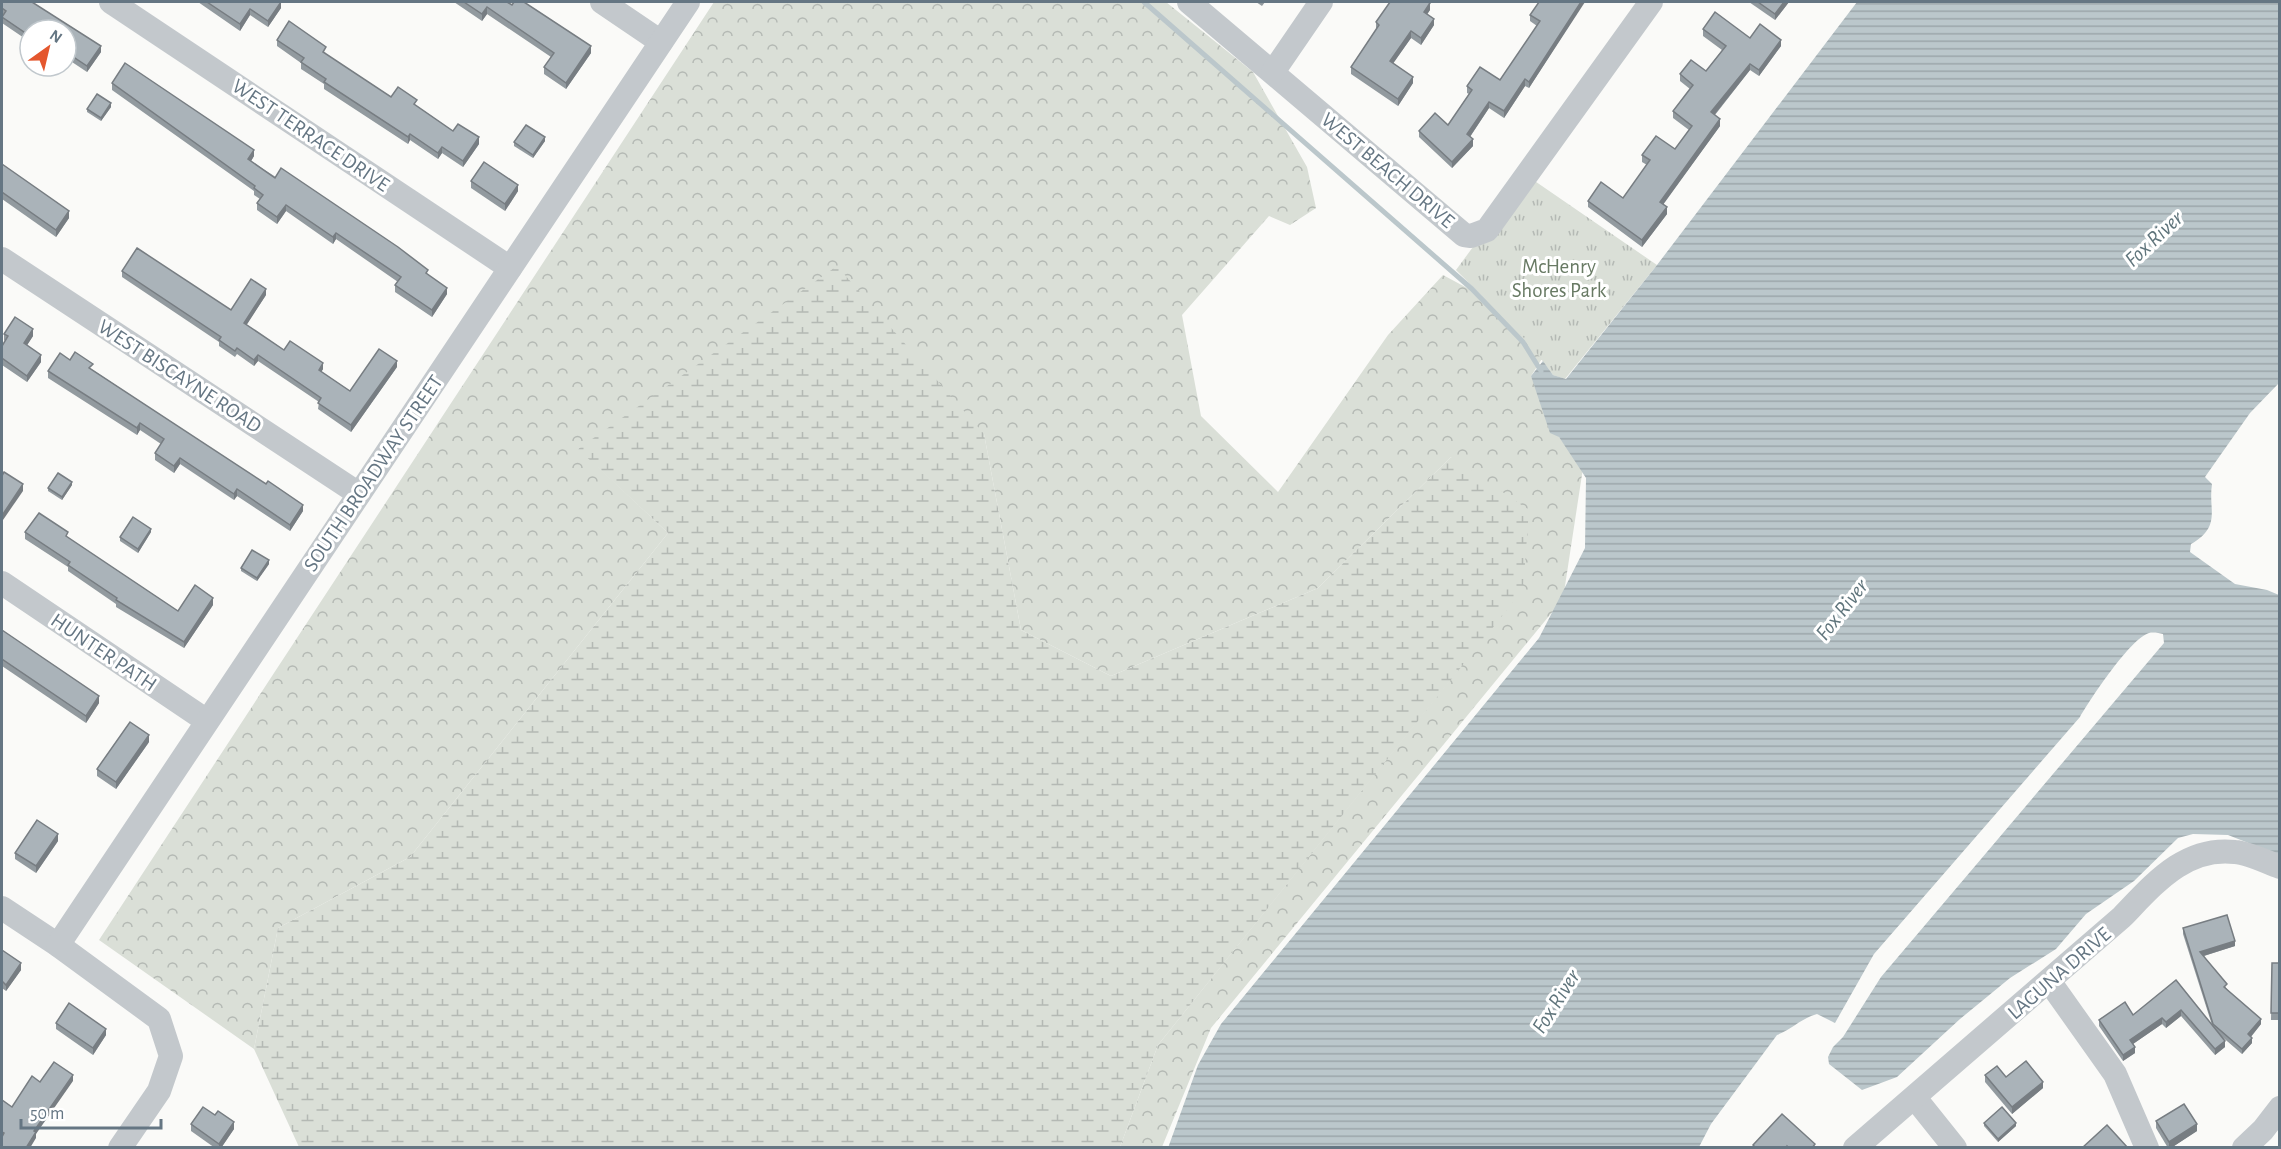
<svg xmlns="http://www.w3.org/2000/svg" width="2281" height="1149" font-family="'Alegreya Sans',sans-serif">
  <style>
    .forest { fill: url(#forest-crowns) }
    .wetland { fill: url(#wetland-marsh) }
    .park { fill: url(#park-tufts) }
    .water { fill: url(#water-rules) }
    .lines { fill: none; stroke-linecap: round; stroke-linejoin: round }
    .stream { stroke: #bbc7cb; stroke-width: 5 }
    .minor { stroke: #c3c8cc; stroke-width: 24 }
    .wall { fill: #929a9f }
    .shaded-wall { fill: #777d82 }
    .building { fill: #aab3b9; stroke: #777d82; stroke-width: 1.5 }
    .labels { text-anchor: middle; stroke-width: 6; stroke-linejoin: round; paint-order: stroke }
    .street-label { font-size: 21px; fill: #657683; stroke: #fff }
    .park-label { font-size: 21px; fill: #687a64; stroke: #fff }
    .water-label { font-size: 22px; font-style: italic; fill: #60757c; stroke: #fff }
  </style>
  <defs>
    <pattern id="forest-crowns" width="20" height="18" patternUnits="userSpaceOnUse" patternTransform="scale(1.5)"><rect width="20" height="18" fill="#dadfd7"/><path d="M2 6a3 3 0 1 1 6 0M12 15a3 3 0 1 1 6 0" fill="none" stroke="#b4b9b4"/></pattern>
    <pattern id="wetland-marsh" width="20" height="14" patternUnits="userSpaceOnUse" patternTransform="scale(1.5)"><rect width="20" height="14" fill="#dadfd7"/><path d="M1 5h8M5 5V1M11 12h8M15 12V8" fill="none" stroke="#b4b9b4"/></pattern>
    <pattern id="park-tufts" width="24" height="20" patternUnits="userSpaceOnUse" patternTransform="scale(1.5)"><rect width="24" height="20" fill="#dadfd7"/><path d="M3 7l-1-3M5 7V3M7 7l1-3M15 17l-1-3M17 17v-4M19 17l1-3" fill="none" stroke="#b4b9b4"/></pattern>
    <pattern id="water-rules" width="6" height="5" patternUnits="userSpaceOnUse" patternTransform="scale(1.5)"><rect width="6" height="5" fill="#bbc7cb"/><path d="M0 2.5h6" fill="none" stroke="#9ca6aa"/></pattern>
  </defs>
  <rect width="100%" height="100%" fill="#fafaf8"/>
  <path class="forest" d="M714,2H1166L1253,72L1307,167L1316,208L1290,225L1269,216L1182,315L1201,416L1278,492L1388,335L1443,275L1508,310L1545,354L1531,376L1559,437L1583,468L1563,599L1211,1028L1162,1147H1120L1158,1045L1522,590L1451,457L1318,588L1111,676L1021,630L984,434L578,448L668,533L410,857L278,928L254,1049L99,940Z"/>
  <path class="wetland" d="M837,266L984,434L1021,630L1111,676L1318,588L1451,457L1529,510L1523,590L1158,1045L1120,1147H299L254,1049L278,928L410,857L668,533L578,449Z"/>
  <path class="park" d="M1526,175L1657,265L1565,379L1553,375L1530,344L1456,270Z"/>
  <path class="water" d="M1857,2H2279V383L2250,413L2205,477L2212,484C2208,510 2222,526 2191,544L2190,552L2235,584L2267,590L2279,595V855L2228,835L2193,834L2178,838L2134,881L2086,914L2056,949L2010,978L1960,1019L1897,1077L1862,1090L1829,1064L1828,1057L1833,1047L1843,1037L1881,977L2164,643L2163,634C2159,633 2153,632 2149,633C2130,639 2091,698 2080,717L1874,954L1835,1023L1817,1014C1802,1018 1792,1029 1777,1035L1711,1124L1699,1147L1168,1148L1198,1065L1221,1024L1539,638L1585,548L1586,478L1559,437L1550,433L1531,376L1543,361L1553,375L1566,379L1657,265Z"/>
  <g class="lines">
    <path class="stream" d="M1144,2L1472,289L1523,342L1541,371"/>
    <g class="minor">
      <path d="M111,2L510,268"/>
      <path d="M602,2L661,42"/>
      <path d="M1189,2L1464,235L1471,236L1487,230L1651,2"/>
      <path d="M1273,72L1321,2"/>
      <path d="M2,259L359,494"/>
      <path d="M2,583L207,721"/>
      <path d="M2,908L58,945L159,1019L171,1056L159,1091L120,1148"/>
      <path d="M58,945L688,2"/>
      <path d="M2049,981L2115,1074L2147,1148"/>
      <path d="M1915,1098L1955,1148"/>
      <path d="M1855,1148L2122,917C2154,884 2185,846 2235,852C2249,853 2266,862 2280,867"/>
      <path d="M2244,1148L2263,1130L2280,1108"/>
    </g>
  </g>
  <g class="wall">
    <path d="M2,2H32L101,46V52L87,72L66,58V30H30V42L2,23V17L3,15L2,14Z"/>
    <path d="M198,2H281V8L268,27L250,15L240,31Z"/>
    <path d="M454,2H507L591,53L566,89L544,74V67L551,57L487,14L482,21Z"/>
    <path d="M1256,2H1265L1262,6Z"/>
    <path d="M1749,2H1789L1775,20Z"/>
    <path d="M1430,10L1427,14L1434,25L1421,45L1411,38L1393,63L1413,83L1398,106L1351,74V67L1376,30V22Z"/>
    <path d="M1579,10L1529,88L1525,86L1504,118L1489,108L1470,137L1473,146L1452,168L1419,137V131L1448,125L1469,94L1467,93V86L1500,80L1537,26L1530,21V15Z"/>
    <path d="M1703,29L1750,38L1781,46L1759,76L1750,70L1715,115L1720,126L1663,204L1667,214L1642,247L1588,207V201L1623,198L1647,165L1642,162V155L1675,149L1689,130L1673,118V111L1690,89L1680,81V74L1706,71L1722,50L1703,36Z"/>
    <path d="M277,40L326,53V54L391,97L417,106L453,131L479,144L463,167L442,153L438,159L410,140L408,144L324,89V84L301,69V63L277,46Z"/>
    <path d="M112,83L254,156L251,161L428,275L447,294L432,317L395,292V285L398,282L336,239L333,244L286,211L277,224L257,210V203L260,199L254,195V191L112,90Z"/>
    <path d="M111,107L101,121L87,112V109Z"/>
    <path d="M545,141L533,158L514,146V142Z"/>
    <path d="M2,164L69,218L56,237L2,199Z"/>
    <path d="M471,181L518,191L505,211L471,188Z"/>
    <path d="M122,271L231,310L266,295L246,325L284,350L323,369L321,372L350,391L397,367L351,432L318,409L319,402L258,361L254,366L237,354L235,357L219,346V342L122,277Z"/>
    <path d="M4,334L33,336L27,345L41,362L27,382L2,365V346L5,341L4,340Z"/>
    <path d="M70,360L93,370L303,511L290,531L237,496L234,500L180,464L174,473L155,460V453L161,444L140,430L137,435L48,378V371Z"/>
    <path d="M72,485L62,500L48,491V488Z"/>
    <path d="M25,532L68,538L178,611L213,605L184,648L116,607V604L68,571V567L25,539Z"/>
    <path d="M151,532L138,553L120,541V537Z"/>
    <path d="M269,564L257,581L241,571V568Z"/>
    <path d="M2,630L99,703L86,723L2,666Z"/>
    <path d="M149,742L116,789L97,776V769Z"/>
    <path d="M58,841L36,873L15,859V853Z"/>
    <path d="M2183,928L2235,946L2204,956L2227,989L2261,1024L2251,1037L2252,1043L2242,1054L2220,1035L2225,1047L2215,1055L2181,1016L2166,1028L2162,1024L2133,1044L2135,1053L2123,1061L2099,1026V1020L2133,1015L2176,980L2212,1025L2183,934Z"/>
    <path d="M2,950L21,970L6,991L2,988Z"/>
    <path d="M2272,963H2280V1020H2271Z"/>
    <path d="M56,1023L106,1035L93,1055L56,1029Z"/>
    <path d="M1985,1075L2006,1077L2043,1088L2012,1114L1985,1082Z"/>
    <path d="M215,1115L234,1129L221,1148H215L191,1131V1124Z"/>
    <path d="M2156,1121L2197,1131L2171,1148H2168L2156,1128Z"/>
    <path d="M1984,1123L2016,1126L1998,1142L1984,1126Z"/>
  </g>
  <g class="shaded-wall">
    <path d="M281,2V8L268,27V21Z"/>
    <path d="M1581,2H1585L1529,88V82Z"/>
    <path d="M1784,2H1789L1775,20V14Z"/>
    <path d="M1430,3V10L1424,19V12Z"/>
    <path d="M487,7V14L482,21V14Z"/>
    <path d="M250,9V15L240,31V24Z"/>
    <path d="M1434,19V25L1421,45V38Z"/>
    <path d="M1411,31V38L1390,68V61Z"/>
    <path d="M1781,40V46L1759,76V70Z"/>
    <path d="M101,46V52L87,72V66Z"/>
    <path d="M591,46V53L566,89V83Z"/>
    <path d="M1750,64V70L1711,119V112Z"/>
    <path d="M1413,77V83L1398,106V99Z"/>
    <path d="M1525,79V86L1504,118V111Z"/>
    <path d="M1489,102V108L1467,141V134Z"/>
    <path d="M111,103V107L101,121V118Z"/>
    <path d="M1720,119V126L1660,209V202Z"/>
    <path d="M410,134V140L408,144V137Z"/>
    <path d="M479,137V144L463,167V161Z"/>
    <path d="M545,137V141L533,158V155Z"/>
    <path d="M1473,139V146L1452,168V162Z"/>
    <path d="M442,147V153L438,159V153Z"/>
    <path d="M254,150V156L248,166V159Z"/>
    <path d="M518,185V191L505,211V204Z"/>
    <path d="M286,205V211L277,224V217Z"/>
    <path d="M1667,207V214L1642,247V240Z"/>
    <path d="M69,211V218L56,237V230Z"/>
    <path d="M336,233V239L333,244V237Z"/>
    <path d="M447,288V294L432,317V310Z"/>
    <path d="M266,289V295L244,329V323Z"/>
    <path d="M33,329V336L24,350V343Z"/>
    <path d="M41,355V362L27,382V376Z"/>
    <path d="M258,355V361L254,366V360Z"/>
    <path d="M397,361V367L351,432V425Z"/>
    <path d="M323,363V369L319,376V370Z"/>
    <path d="M140,423V430L137,435V428Z"/>
    <path d="M180,458V464L174,473V466Z"/>
    <path d="M72,482V485L62,500V497Z"/>
    <path d="M23,484V491L3,520V514Z"/>
    <path d="M237,489V496L234,500V494Z"/>
    <path d="M303,505V511L290,531V525Z"/>
    <path d="M151,529V532L138,553V549Z"/>
    <path d="M269,560V564L257,581V578Z"/>
    <path d="M213,598V605L184,648V642Z"/>
    <path d="M99,696V703L86,723V716Z"/>
    <path d="M149,735V742L116,789V782Z"/>
    <path d="M58,834V841L36,873V866Z"/>
    <path d="M2235,941V946L2200,957V952Z"/>
    <path d="M21,963V970L6,991V985Z"/>
    <path d="M2181,1010V1016L2166,1028V1022Z"/>
    <path d="M2162,1018V1024L2130,1046V1040Z"/>
    <path d="M2261,1019V1024L2248,1040V1034Z"/>
    <path d="M106,1029V1035L93,1055V1048Z"/>
    <path d="M2252,1038V1043L2242,1054V1049Z"/>
    <path d="M2225,1041V1047L2215,1055V1049Z"/>
    <path d="M2135,1047V1053L2123,1061V1055Z"/>
    <path d="M73,1075V1081L36,1134V1138L30,1148H26L34,1131Z"/>
    <path d="M2043,1082V1088L2012,1114V1107Z"/>
    <path d="M234,1122V1129L221,1148H219V1144Z"/>
    <path d="M2016,1123V1126L1998,1142V1139Z"/>
    <path d="M2197,1124V1131L2171,1148H2169V1142Z"/>
  </g>
  <g class="building">
    <path d="M2,2H32L101,46L87,66L66,52V30H30V36L2,17L6,11L2,8Z"/>
    <path d="M207,2H281L268,21L250,9L240,24Z"/>
    <path d="M464,2H507L512,5L514,2H524L591,46L566,83L544,67L554,53L487,7L482,14Z"/>
    <path d="M1390,2H1428L1430,3L1424,12L1434,19L1421,38L1411,31L1390,61L1413,77L1398,99L1351,67L1379,25L1376,22Z"/>
    <path d="M1539,2H1581L1529,82L1525,79L1504,111L1489,102L1467,134L1473,139L1452,162L1419,131L1435,113L1448,125L1472,90L1467,86L1480,67L1500,80L1540,21L1530,15Z"/>
    <path d="M1758,2H1784L1775,14Z"/>
    <path d="M1715,12L1750,38L1760,24L1781,40L1759,70L1750,64L1711,112L1720,119L1660,202L1667,207L1642,240L1588,201L1601,182L1623,198L1650,160L1642,155L1656,136L1675,149L1692,126L1673,111L1693,85L1680,74L1691,60L1706,71L1726,46L1703,29Z"/>
    <path d="M289,21L326,47L323,52L391,97L398,87L417,100L414,104L453,131L458,124L479,137L463,161L442,147L438,153L410,134L408,137L324,82L326,79L301,62L304,58L277,40Z"/>
    <path d="M125,63L254,150L248,159L275,178L281,168L398,247L428,270L426,273L447,288L432,310L395,285L401,277L336,233L333,237L286,205L277,217L257,203L263,195L254,188L255,186L112,83Z"/>
    <path d="M97,94L111,103L101,118L87,109Z"/>
    <path d="M526,125L545,137L533,155L514,142Z"/>
    <path d="M484,162L518,185L505,204L471,181Z"/>
    <path d="M2,164L69,211L56,230L2,192Z"/>
    <path d="M137,248L231,310L251,279L266,289L244,323L284,350L290,341L323,363L319,370L350,391L379,349L397,361L351,425L318,403L321,398L258,355L254,360L237,348L235,351L219,340L221,337L122,271Z"/>
    <path d="M15,317L33,329L24,343L41,355L27,376L2,358V346L8,336L4,334Z"/>
    <path d="M75,352L93,364L89,368L266,484L268,481L303,505L290,525L237,489L234,494L180,458L174,466L155,453L164,439L140,423L137,428L48,371L60,353L70,360Z"/>
    <path d="M4,472L23,484L3,514L2,513V476Z"/>
    <path d="M58,473L72,482L62,497L48,488Z"/>
    <path d="M39,513L68,532L66,536L178,611L195,585L213,598L184,642L116,600L117,598L68,565L70,562L25,532Z"/>
    <path d="M133,517L151,529L138,549L120,537Z"/>
    <path d="M252,550L269,560L257,578L241,568Z"/>
    <path d="M2,630L99,696L86,716L2,659Z"/>
    <path d="M130,722L149,735L116,782L97,769Z"/>
    <path d="M37,820L58,834L36,866L15,853Z"/>
    <path d="M2227,915L2235,941L2200,952L2227,984L2224,987L2261,1019L2248,1034L2252,1038L2242,1049L2213,1024L2183,928Z"/>
    <path d="M2,950L21,963L6,985L2,981Z"/>
    <path d="M2272,963H2280V1013H2271Z"/>
    <path d="M2176,980L2225,1041L2215,1049L2181,1010L2166,1022L2162,1018L2130,1040L2135,1047L2123,1055L2099,1020L2125,1002L2133,1015Z"/>
    <path d="M69,1003L106,1029L93,1048L56,1023Z"/>
    <path d="M2026,1061L2043,1082L2012,1107L1985,1075L1997,1066L2006,1077Z"/>
    <path d="M54,1062L73,1075L34,1131L36,1132L26,1148H2V1137L4,1133L2,1132V1100L12,1107L32,1076L40,1082Z"/>
    <path d="M2184,1104L2197,1124L2169,1142L2156,1121Z"/>
    <path d="M203,1107L215,1115L218,1111L234,1122L219,1144L191,1124Z"/>
    <path d="M2002,1107L2016,1123L1998,1139L1984,1123Z"/>
    <path d="M1782,1114L1815,1144L1812,1148H1789L1787,1146L1786,1148H1756L1753,1145Z"/>
    <path d="M2107,1125L2128,1148H2082Z"/>
  </g>
  <g class="labels">
    <g class="street-label">
      <text transform="translate(311 135) rotate(34)" y="7">WEST TERRACE DRIVE</text>
      <text transform="translate(1388 170) rotate(40)" y="7">WEST BEACH DRIVE</text>
      <text transform="translate(180 376) rotate(33)" y="7">WEST BISCAYNE ROAD</text>
      <text transform="translate(373 473) rotate(-56)" y="7">SOUTH BROADWAY STREET</text>
      <text transform="translate(104 652) rotate(34)" y="7">HUNTER PATH</text>
      <text transform="translate(2059 973) rotate(-41)" y="7">LAGUNA DRIVE</text>
    </g>
    <g class="park-label">
      <text x="1559" y="273">McHenry<tspan x="1559" dy="24">Shores Park</tspan></text>
    </g>
    <g class="water-label">
      <text transform="translate(2153 238) rotate(-43)" y="8">Fox River</text>
      <text transform="translate(1841 609) rotate(-52)" y="8">Fox River</text>
      <text transform="translate(1555 1001) rotate(-58)" y="8">Fox River</text>
    </g>
  </g>
  <rect width="2281" height="1149" fill="none" stroke="#657683" stroke-width="6"/>
  <g transform="translate(48 48) rotate(34)"><circle r="28" fill="#ffffff" stroke="#c1c8cd" stroke-width="1.5"/>
  <path d="M0-4.5L10 22L0 15L-10 22Z" fill="#e4572e"/>
  <text y="-9" font-size="16" font-weight="bold" text-anchor="middle" fill="#657683">N</text>
  </g>
  <path d="M21 1119v9h140v-9" fill="none" stroke="#657683" stroke-width="3"/>
  <text x="30" y="1119" font-size="18" fill="#657683" stroke="#ffffff" stroke-width="4.5" paint-order="stroke">50 m</text>
</svg>
